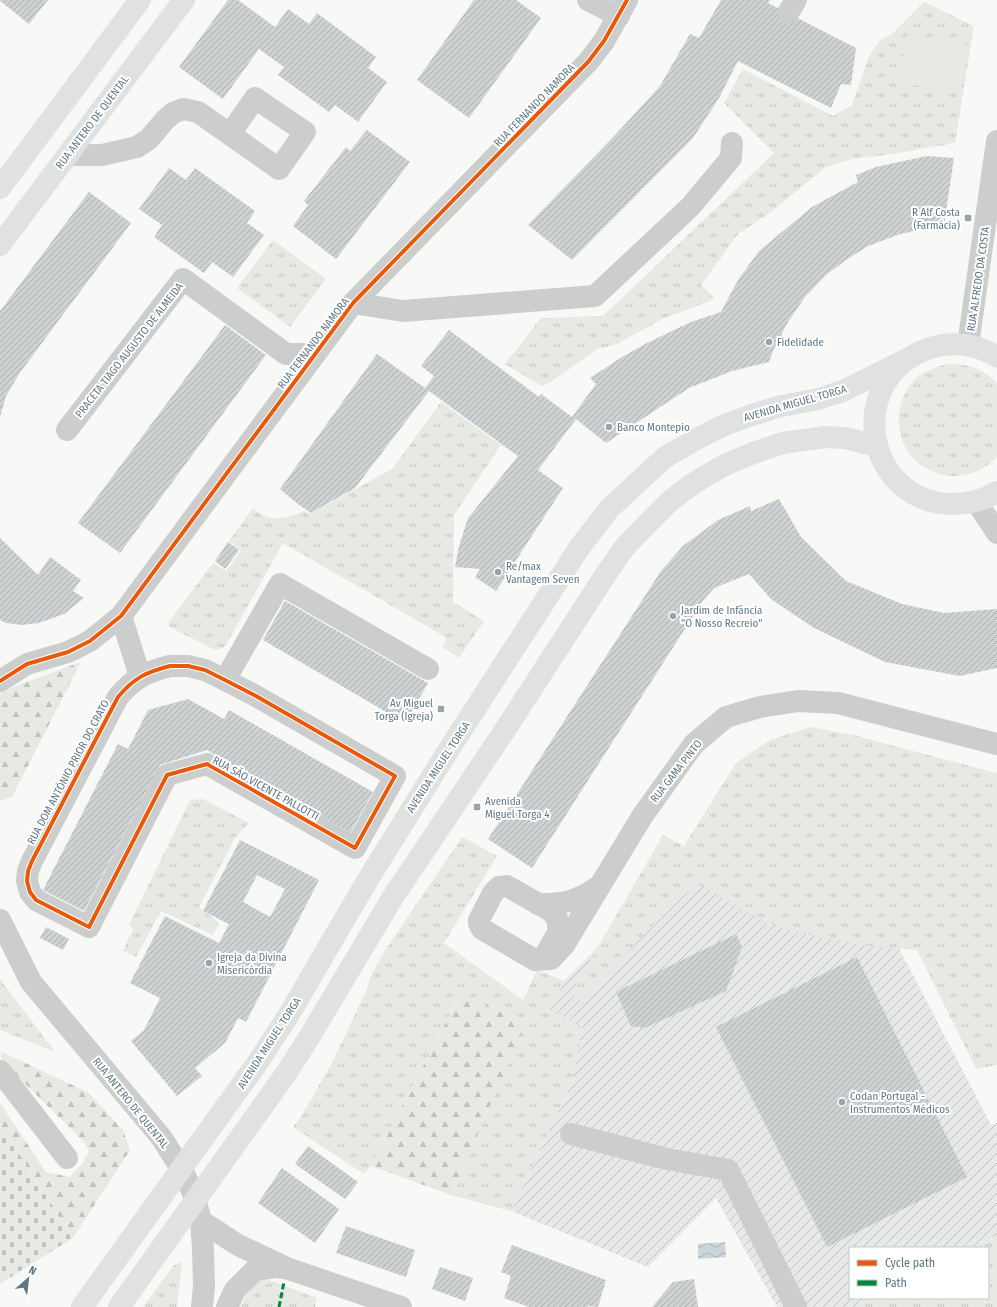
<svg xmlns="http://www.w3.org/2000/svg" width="997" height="1307" font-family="'Fira Sans Condensed',sans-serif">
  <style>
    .industrial { fill: url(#industrial-furrows); fill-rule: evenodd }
    .grass { fill: url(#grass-tufts) }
    .forest { fill: url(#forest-firs) }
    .cemetery { fill: url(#cemetery-stones) }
    .park { fill: #e7eae4 }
    .water { fill: url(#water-waves) }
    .building { fill: url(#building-hatch); fill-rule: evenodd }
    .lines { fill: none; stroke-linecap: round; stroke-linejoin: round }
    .minor { stroke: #cccece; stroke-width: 22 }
    .major { stroke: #e0e1e1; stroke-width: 22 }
    .quiet { stroke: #00873e; stroke-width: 3; stroke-dasharray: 6 3; stroke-linecap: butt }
    .cycleway-casing { stroke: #fff; stroke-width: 6 }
    .cycleway { stroke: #e8590c; stroke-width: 4 }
    .poi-dot { fill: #96a5ac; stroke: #fff; stroke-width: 1.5 }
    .labels { text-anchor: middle; stroke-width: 4; stroke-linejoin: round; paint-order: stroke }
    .street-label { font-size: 11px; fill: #617884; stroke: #fff }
    .poi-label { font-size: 11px; fill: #617884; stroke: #fff; text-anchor: start }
  </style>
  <defs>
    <pattern id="industrial-furrows" width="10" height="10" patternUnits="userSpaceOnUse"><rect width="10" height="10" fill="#e6e9e8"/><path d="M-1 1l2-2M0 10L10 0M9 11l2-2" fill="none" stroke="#bec2c2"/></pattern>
    <pattern id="grass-tufts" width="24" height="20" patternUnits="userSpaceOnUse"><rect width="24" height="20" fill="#e7eae4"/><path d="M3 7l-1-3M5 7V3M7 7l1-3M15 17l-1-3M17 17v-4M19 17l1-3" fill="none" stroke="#bfc2be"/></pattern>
    <pattern id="forest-firs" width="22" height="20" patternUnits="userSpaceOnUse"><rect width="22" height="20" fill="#e7eae4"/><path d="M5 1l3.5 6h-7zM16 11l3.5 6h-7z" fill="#bfc2be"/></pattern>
    <pattern id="cemetery-stones" width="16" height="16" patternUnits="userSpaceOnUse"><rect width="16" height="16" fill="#e7eae4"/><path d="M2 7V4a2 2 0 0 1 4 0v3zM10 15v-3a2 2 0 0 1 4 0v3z" fill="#bfc2be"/></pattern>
    <pattern id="water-waves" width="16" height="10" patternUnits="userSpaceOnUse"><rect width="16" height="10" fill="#cbd6d8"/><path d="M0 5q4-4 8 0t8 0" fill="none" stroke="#a8b2b5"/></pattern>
    <pattern id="building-hatch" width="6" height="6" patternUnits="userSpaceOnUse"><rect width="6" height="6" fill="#cfd2d2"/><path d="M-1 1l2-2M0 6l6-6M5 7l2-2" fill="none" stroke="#abafb0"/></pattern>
  </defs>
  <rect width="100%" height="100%" fill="#f8f8f7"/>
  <path class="industrial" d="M679,871L887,925L991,1125L997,1123V1307H777L716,1198L648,1267L511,1211L573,1080L550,1010L564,981L664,881ZM850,1248H988V1298H850Z"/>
  <g class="grass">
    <path d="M924,2L974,26L955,143L893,154L852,159L826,167L771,212L738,234L701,285L715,299L662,319L617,344L597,349L551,382L541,386L505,364L541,318L603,316L774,153L724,103L743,69L833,116L852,105L869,56L880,40L892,34Z"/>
    <path d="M273,240L326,279L290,327L237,288Z"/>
    <path d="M950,364C969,364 983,369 997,383V457C985,469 971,476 954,476C942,476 932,472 922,466C892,445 891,399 919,376C928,369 939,366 950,364Z"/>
    <path d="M441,402L501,445L454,515L453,602L484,621L459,658L442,647L447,638L283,543L226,645L223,648L215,650L170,627L168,623L170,620L213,563L226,571L241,551L229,541L253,508C256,510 260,514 263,515C276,522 293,516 304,511L310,514L392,469Z"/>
    <path d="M811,727L853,735L996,773L997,771V1065L976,1069L917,950L861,945L811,935L767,923L699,885L685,894L664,913L583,1001L571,993L663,835L684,846L736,763L770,740Z"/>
    <path d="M203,799L249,823L235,838L199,907L219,923L213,935L161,911L136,957L123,951L133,929L129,925L190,800Z"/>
    <path d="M462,837L497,856L444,943L523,1000L537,970L564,981L550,1010L582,1027L573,1080L511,1211L451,1195L526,1021L460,995L371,1166L364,1174L293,1127L301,1117L332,1063L367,989L370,978L382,955Z"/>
    <path d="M0,979L55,1052L0,1030Z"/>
    <path d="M997,1235V1307H853L871,1298H988V1248H971Z"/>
    <path d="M182,1262L177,1307H143L173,1266Z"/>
    <path d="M264,1278L317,1298L315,1307H240L252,1285Z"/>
  </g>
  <g class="forest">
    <path d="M81,662L12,797L0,801V694L2,691Z"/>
    <path d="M460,995L527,1021L451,1195L371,1166Z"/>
    <path d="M2,1052L89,1093L123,1130L130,1150L73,1238L0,1124V1103L46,1172L70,1177L83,1163L89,1151L83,1141L1,1060Z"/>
  </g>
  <path class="cemetery" d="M0,1124L73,1238L0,1284Z"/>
  <path class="park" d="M907,35L968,45L961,92L899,83Z"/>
  <path class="water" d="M725,1242L726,1257L698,1259V1244Z"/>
  <g class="building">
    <path d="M0,0H48L29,24L0,1Z"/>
    <path d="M228,0H238L275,27L288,9L309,24L317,13L376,57L368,68L387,82L358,122L335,105L329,112L278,75L284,67L259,49L223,99L179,67Z"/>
    <path d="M474,0H516L541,18L469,118L417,80Z"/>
    <path d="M721,0H770L768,3L856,48L851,85L841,84L831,108L738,61L719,98L693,138L572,260L528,225L619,131L660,86L690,34L699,38Z"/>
    <path d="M367,130L410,162L336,259L293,226L308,205L304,201L346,147L350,151Z"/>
    <path d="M927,156L954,158L944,225L900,234L868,246L846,260L826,275L805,297L788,322L773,351L769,362L732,371L689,388L606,443L576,419L538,470L563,488L496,591L475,577L480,569L455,567L459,546L468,518L518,456L429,391L355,488L311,513L298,504L280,489L377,354L425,388L434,376L421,366L449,330L539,397L541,394L572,417L596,384L590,378L622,357L647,343L691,322L721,312L738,280L759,251L812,207L858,182L856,175L876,167Z"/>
    <path d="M169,168L186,180L195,168L255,211L247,223L264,235L233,277L212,262L204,273L154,237L162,225L139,209Z"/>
    <path d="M89,192L131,223L19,374L6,396L0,417V311Z"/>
    <path d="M225,325L266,355L120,553L78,523Z"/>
    <path d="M779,499L801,537L846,581L902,604L944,613L997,609V668L960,676L885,662L814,628L771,599L749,574L714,588L702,602L532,868L488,839L661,571L683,546L718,520L750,506L751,511Z"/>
    <path d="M0,538L38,575L50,557L81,580L73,591L84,598L64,614L39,623L22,625L6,623L0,620Z"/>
    <path d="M228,542L239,550L225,569L215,561Z"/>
    <path d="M285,601L428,683L405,723L263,640Z"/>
    <path d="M188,699L224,719L229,710L373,792L350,833L207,750L160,765L84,911L43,890L118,744L128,749L148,710Z"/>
    <path d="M240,840L319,880L246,1022L238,1018L225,1043L195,1068L202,1076L177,1096L131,1041L144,1030L160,998L130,983L165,916L219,943L229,924L203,911ZM257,875L285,889L270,917L243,902Z"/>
    <path d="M46,927L69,939L63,950L40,938Z"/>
    <path d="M736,934L742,947L726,991L645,1028L631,1026L616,992Z"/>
    <path d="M857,957L967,1177L827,1247L716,1027Z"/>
    <path d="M308,1146L358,1182L345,1199L295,1164Z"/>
    <path d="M282,1168L339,1209L315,1243L258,1203Z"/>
    <path d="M346,1226L415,1250L406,1277L336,1253Z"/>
    <path d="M512,1245L606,1280L598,1307L588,1306V1307H529L504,1298L511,1276L501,1272Z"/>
    <path d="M440,1267L473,1278L465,1301L432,1289Z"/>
    <path d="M694,1279L698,1307H652L673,1282Z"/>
  </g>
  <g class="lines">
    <g class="minor">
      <path d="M588,0L619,16"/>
      <path d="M788,13L796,0"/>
      <path d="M68,155H102L137,147L149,139L165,120L173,113L183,109L198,112L279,169L305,132L255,98L230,134"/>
      <path d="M353,303L403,311L595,296L690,207L731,158L732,143"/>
      <path d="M968,345L997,141"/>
      <path d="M67,430L183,279L286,354H315"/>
      <path d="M976,501L997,533"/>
      <path d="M121,616L140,676"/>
      <path d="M170,666H188L205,670L225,680L256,696L395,776L355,848L207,764L167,775L89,927L36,900L30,892L27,881L28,871L32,861L118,697C134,678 146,672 170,666Z"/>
      <path d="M225,680L280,584L428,669"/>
      <path d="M0,681L27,664L68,652L90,641L121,616L353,303L588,62L604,41L627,0"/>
      <path d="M538,904C564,904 577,902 599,886"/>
      <path d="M0,920L31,982L161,1137L182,1170L194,1195L201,1221L203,1249L204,1285L202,1307"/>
      <path d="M543,959L559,931L557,918L551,911L507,886L499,887L493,893L479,920V923L482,929L535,960L551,959L564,945L643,815L694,744L726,717L760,707L798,701L838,703L997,744"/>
      <path d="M0,1071L67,1158"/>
      <path d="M571,1134L667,1159L728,1170L796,1307"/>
      <path d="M201,1221L238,1245L289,1269L401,1307"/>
      <path d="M227,1307L235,1290L255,1270L275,1267L284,1268"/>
    </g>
    <g class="major">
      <path d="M0,188L140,0"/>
      <path d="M0,245L184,0"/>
      <path d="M997,357C978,344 952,341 930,348C844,377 863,501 951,504C968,504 983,501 997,492"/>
      <path d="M82,1307L258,1062L288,1016L367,881L446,754L579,548L609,509L664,458L693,441L722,426L749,416L777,407L818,399L843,391L905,360"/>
      <path d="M119,1307L285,1075L310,1036L393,897L503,733L606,574L624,548L646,525L668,503L691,485L714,471L729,463L756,452L783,443L825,437L845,438L877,446"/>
    </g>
    <path class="quiet" d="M279,1307L284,1282"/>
    <defs>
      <g id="cycleway">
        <path d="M170,666H188L205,670L225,680L256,696L395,776L355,848L207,764L167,775L89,927L36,900L30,892L27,881L28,871L32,861L118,697C134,678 146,672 170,666Z"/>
        <path d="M0,681L27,664L68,652L90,641L121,616L353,303L588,62L604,41L627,0"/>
      </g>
    </defs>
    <use href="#cycleway" class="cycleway-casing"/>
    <use href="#cycleway" class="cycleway"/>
  </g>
  <g class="poi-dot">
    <rect x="964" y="214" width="8" height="8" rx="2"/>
    <circle cx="769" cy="342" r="4"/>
    <circle cx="609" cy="427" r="4"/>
    <circle cx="498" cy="572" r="4"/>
    <circle cx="673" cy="616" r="4"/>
    <rect x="437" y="705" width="8" height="8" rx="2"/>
    <rect x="473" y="803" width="8" height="8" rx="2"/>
    <circle cx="209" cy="963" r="4"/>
    <circle cx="842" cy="1102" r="4"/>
  </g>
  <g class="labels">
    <g class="street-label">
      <text transform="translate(534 105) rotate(-46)" y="4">RUA FERNANDO NAMORA</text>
      <text transform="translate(92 122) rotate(-53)" y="4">RUA ANTERO DE QUENTAL</text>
      <text transform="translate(978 279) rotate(-82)" y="4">RUA ALFREDO DA COSTA</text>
      <text transform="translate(313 343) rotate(-53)" y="4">RUA FERNANDO NAMORA</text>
      <text transform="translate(129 350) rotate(-52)" y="4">PRACETA TIAGO AUGUSTO DE ALMEIDA</text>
      <text transform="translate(795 403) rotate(-16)" y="4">AVENIDA MIGUEL TORGA</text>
      <text transform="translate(438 767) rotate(-57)" y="4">AVENIDA MIGUEL TORGA</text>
      <text transform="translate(676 771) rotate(-52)" y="4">RUA GAMA PINTO</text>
      <text transform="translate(68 772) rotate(-62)" y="4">RUA DOM ANTÓNIO PRIOR DO CRATO</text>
      <text transform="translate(266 788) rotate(29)" y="4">RUA SÃO VICENTE PALLOTTI</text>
      <text transform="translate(269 1043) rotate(-57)" y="4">AVENIDA MIGUEL TORGA</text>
      <text transform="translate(131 1103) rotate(51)" y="4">RUA ANTERO DE QUENTAL</text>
    </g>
    <g class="poi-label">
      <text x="960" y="216" text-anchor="end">R Alf Costa<tspan x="960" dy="13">(Farmácia)</tspan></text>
      <text x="777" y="346">Fidelidade</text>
      <text x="617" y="431">Banco Montepio</text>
      <text x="506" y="570">Re/max<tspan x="506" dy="13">Vantagem Seven</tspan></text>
      <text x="681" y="614">Jardim de Infância<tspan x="681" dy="13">"O Nosso Recreio"</tspan></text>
      <text x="433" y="707" text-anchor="end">Av Miguel<tspan x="433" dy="13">Torga (Igreja)</tspan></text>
      <text x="485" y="805">Avenida<tspan x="485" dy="13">Miguel Torga 4</tspan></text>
      <text x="217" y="961">Igreja da Divina<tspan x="217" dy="13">Misericórdia</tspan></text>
      <text x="850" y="1100">Codan Portugal -<tspan x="850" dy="13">Instrumentos Médicos</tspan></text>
    </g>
  </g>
  <rect x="849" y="1247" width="140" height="52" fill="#ffffff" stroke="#c0c9ce"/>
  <rect x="857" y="1260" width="20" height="6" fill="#e8590c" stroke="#c0c9ce"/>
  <text x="885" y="1267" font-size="12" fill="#617884">Cycle path</text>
  <rect x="857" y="1280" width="20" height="6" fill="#00873e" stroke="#c0c9ce"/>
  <text x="885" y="1287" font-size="12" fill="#617884">Path</text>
  <g transform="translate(28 1279) rotate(28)" stroke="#ffffff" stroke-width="3" paint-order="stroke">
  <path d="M0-3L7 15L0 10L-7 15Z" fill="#617884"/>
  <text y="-6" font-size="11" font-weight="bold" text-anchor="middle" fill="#617884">N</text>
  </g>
</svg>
